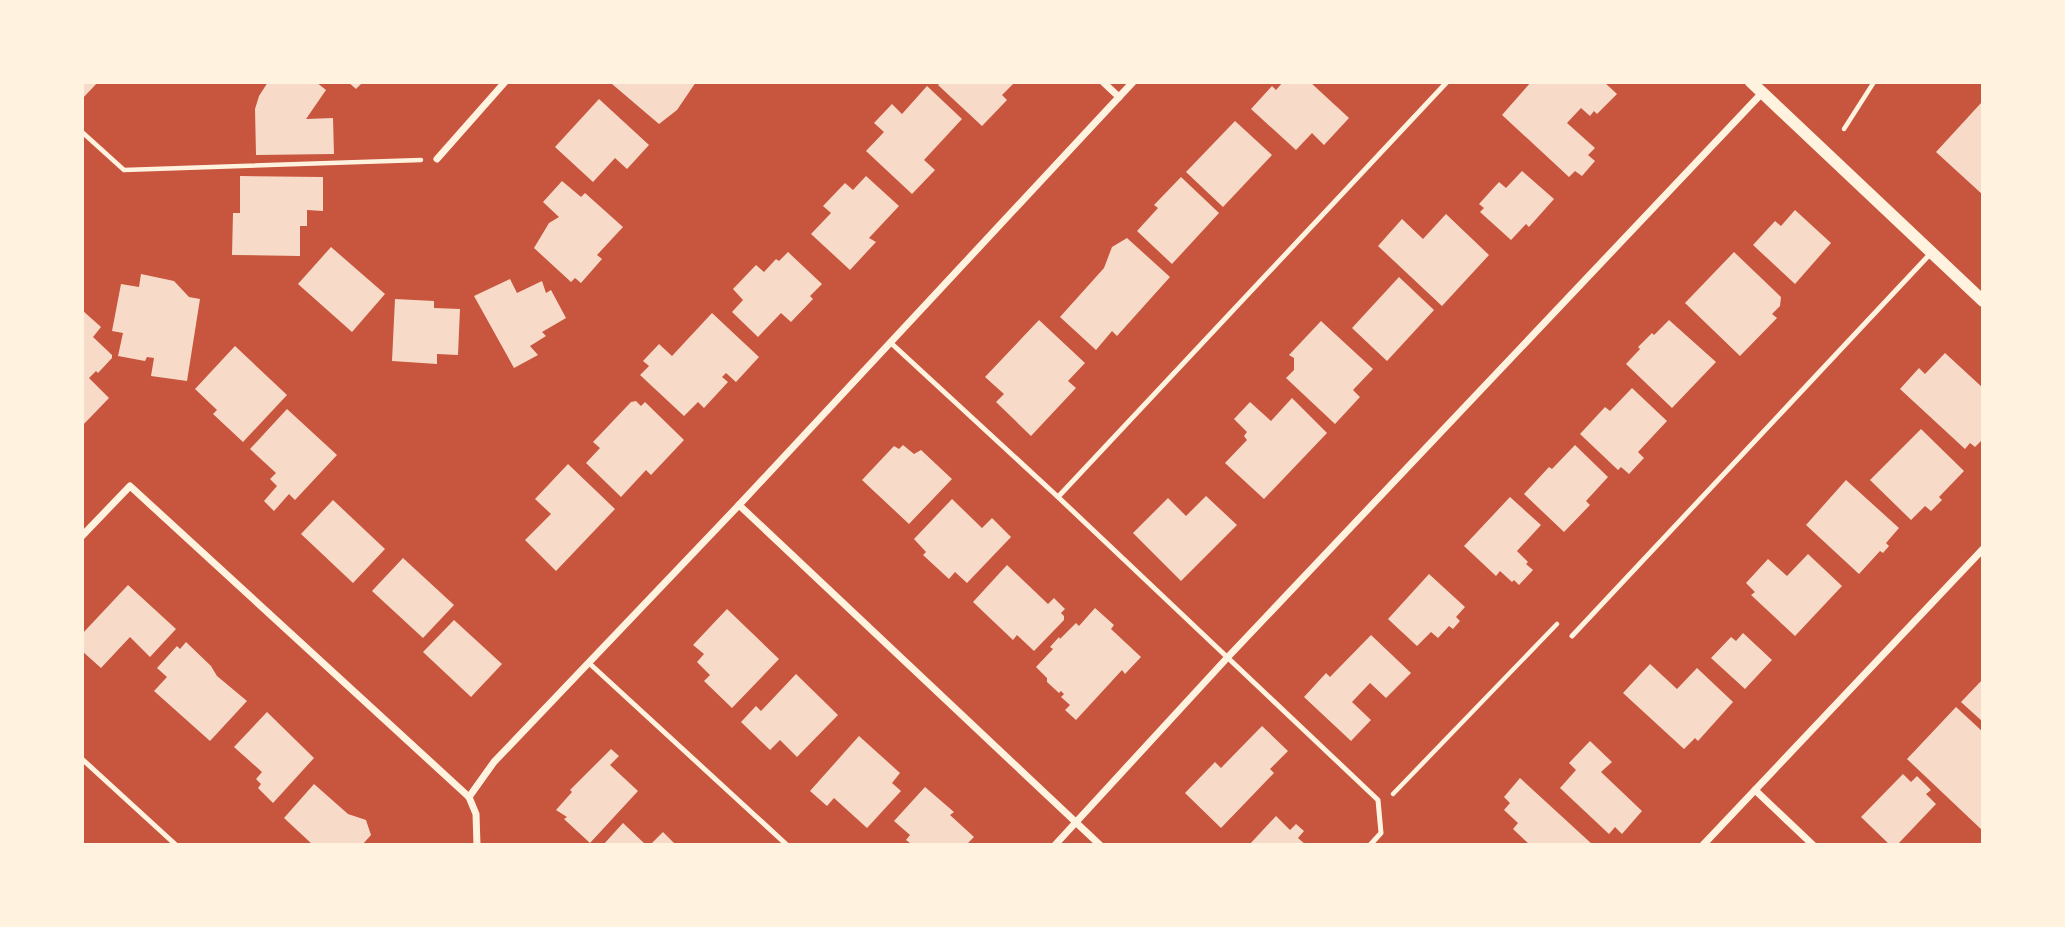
<svg xmlns="http://www.w3.org/2000/svg" width="2065" height="927" font-family="Signika,sans-serif">
  <style>
    .building { fill: #f7dbc8 }
    .lines { fill: none; stroke-linecap: round; stroke-linejoin: round }
    .path { stroke: #fff3e0; stroke-width: 4.5 }
    .service { stroke: #fff3e0; stroke-width: 5 }
    .minor { stroke: #fff3e0; stroke-width: 7 }
    .tertiary { stroke: #fff3e0; stroke-width: 12 }
  </style>
  <rect width="100%" height="100%" fill="#c8553d"/>
  <g class="building">
    <path d="M82,82H98L82,99Z"/>
    <path d="M268,82H316L326,90L306,119L333,118L334,154L256,155L255,109L259,96Z"/>
    <path d="M348,82H363L356,89Z"/>
    <path d="M614,82H696L677,110L659,124L612,84Z"/>
    <path d="M941,82H1015L1002,95L1007,100L982,126L938,85Z"/>
    <path d="M1283,82H1310L1349,118L1324,145L1312,133L1296,150L1251,109L1272,86L1276,90Z"/>
    <path d="M1531,82H1604L1617,94L1597,114L1594,111L1590,116L1581,108L1567,123L1595,148L1588,155L1595,161L1582,176L1575,171L1569,177L1502,115Z"/>
    <path d="M927,86L962,119L924,160L935,170L912,194L866,151L884,132L874,123L892,104L902,114Z"/>
    <path d="M599,99L649,145L627,169L615,158L593,182L555,147Z"/>
    <path d="M1981,103L1983,105V195L1936,152Z"/>
    <path d="M1235,121L1272,155L1223,207L1186,172Z"/>
    <path d="M1522,171L1554,199L1529,227L1526,224L1511,240L1480,212L1484,208L1479,204L1499,182L1506,188Z"/>
    <path d="M240,176L323,177V211L307,210V226H300V256L232,255L233,213H240Z"/>
    <path d="M866,176L899,206L869,238L876,242L850,270L811,234L831,213L823,206L845,183L853,190Z"/>
    <path d="M1181,177L1219,213L1172,264L1137,231L1158,208L1154,205Z"/>
    <path d="M562,181L581,197L585,193L623,227L597,255L602,259L581,283L575,278L571,282L534,248L549,223L559,217L543,202Z"/>
    <path d="M1795,210L1831,243L1795,284L1753,245L1775,221L1781,226Z"/>
    <path d="M1446,214L1489,255L1442,306L1378,246L1402,219L1423,239Z"/>
    <path d="M1127,238L1170,277L1117,336L1112,331L1096,350L1060,317L1104,268L1112,247Z"/>
    <path d="M331,247L385,294L352,332L298,284Z"/>
    <path d="M788,252L822,284L810,296L813,299L791,322L781,313L758,337L732,312L743,300L733,289L756,265L764,272L776,259L779,261Z"/>
    <path d="M1734,252L1781,297L1780,306L1772,314L1777,318L1740,356L1685,303Z"/>
    <path d="M141,274L174,281L189,297L200,299L187,381L151,376L154,358L147,357L145,361L118,356L123,333L112,331L121,284L139,287Z"/>
    <path d="M1399,277L1434,310L1387,361L1352,328Z"/>
    <path d="M510,279L517,293L542,281L546,293L551,290L566,318L542,332L546,336L530,346L538,355L514,368L474,296Z"/>
    <path d="M395,299L434,301V308L460,309L458,355L437,354V364L392,361Z"/>
    <path d="M82,310L101,327L93,337L112,355V358L98,373L96,371L89,378L109,398L82,426Z"/>
    <path d="M712,313L759,357L736,382L726,373L722,377L728,382L704,408L698,402L684,416L640,375L649,366L643,361L659,344L672,356Z"/>
    <path d="M1039,320L1085,363L1068,381L1076,388L1031,436L996,402L1004,394L985,377Z"/>
    <path d="M1669,320L1716,362L1672,408L1626,364L1640,349L1638,347L1652,333L1654,335Z"/>
    <path d="M1321,321L1373,369L1353,390L1360,397L1335,424L1286,378L1294,370V358L1289,355Z"/>
    <path d="M235,346L287,395L243,442L213,414L217,410L195,389Z"/>
    <path d="M1945,353L1983,388V439L1975,447L1970,443L1965,449L1900,389L1919,368L1925,374Z"/>
    <path d="M1632,388L1667,421L1638,452L1644,458L1629,474L1621,467L1618,470L1580,434L1605,407L1610,411Z"/>
    <path d="M1292,398L1327,433L1264,499L1225,463L1247,440L1244,436L1247,432L1234,419L1250,402L1271,421Z"/>
    <path d="M636,401L641,406L645,402L684,440L651,475L646,470L621,497L586,463L600,448L593,442L631,402Z"/>
    <path d="M287,409L337,455L295,500L289,494L274,511L264,501L277,486L270,479L276,473L250,449Z"/>
    <path d="M1921,429L1964,471L1939,497L1942,500L1931,511L1925,506L1911,520L1870,480Z"/>
    <path d="M903,445L914,454L921,450L952,479L909,524L862,480L894,446L899,449Z"/>
    <path d="M1575,445L1608,477L1586,501L1590,505L1564,532L1524,494L1549,467L1552,469Z"/>
    <path d="M568,464L615,509L556,571L525,540L551,514L535,499Z"/>
    <path d="M1846,480L1899,528L1886,543L1889,546L1883,553L1880,551L1859,574L1806,525Z"/>
    <path d="M1206,496L1237,525L1181,581L1133,533L1168,498L1186,516Z"/>
    <path d="M1510,497L1541,525L1517,551L1528,562L1526,564L1533,570L1519,585L1514,580L1512,582L1500,571L1496,576L1464,546Z"/>
    <path d="M952,499L982,528L992,518L1011,537L967,583L955,572L949,579L923,555L926,552L914,539Z"/>
    <path d="M333,500L385,549L353,583L301,534Z"/>
    <path d="M1808,554L1842,586L1795,636L1751,595L1755,592L1746,583L1768,559L1787,576Z"/>
    <path d="M403,558L454,605L423,638L372,591Z"/>
    <path d="M1007,565L1048,604L1054,598L1065,609L1061,613L1064,616V620L1034,651L1017,635L1013,640L973,602Z"/>
    <path d="M1429,574L1465,607L1456,617L1460,621L1453,629L1449,626L1438,638L1431,632L1417,646L1388,619Z"/>
    <path d="M128,585L176,629L150,657L130,637L101,668L82,651V634Z"/>
    <path d="M1095,608L1114,625L1111,629L1141,657L1125,674L1122,670L1076,720L1065,710L1070,705L1061,697L1064,694L1061,691L1059,693L1047,682V678L1036,667L1053,649L1050,647L1059,637L1060,639L1076,623L1079,626Z"/>
    <path d="M727,609L779,659L732,708L704,681L710,675L697,662L704,654L693,645Z"/>
    <path d="M454,620L502,664L471,697L423,652Z"/>
    <path d="M1743,633L1772,660L1745,689L1711,658L1731,637L1736,641Z"/>
    <path d="M1371,635L1411,673L1386,698L1370,683L1352,702L1371,720L1351,741L1304,697L1326,673L1330,677Z"/>
    <path d="M186,642L211,666L217,676L247,701L210,741L154,691L167,677L157,668L177,646L180,649Z"/>
    <path d="M1650,664L1677,689L1697,668L1733,702L1698,741L1695,738L1684,749L1623,693Z"/>
    <path d="M796,674L838,715L797,757L780,740L770,750L741,722L756,706L761,711Z"/>
    <path d="M1983,679V722L1961,702Z"/>
    <path d="M1956,707L1983,732V831L1907,759Z"/>
    <path d="M267,712L314,758L273,803L258,788L261,784L256,779L262,772L234,747Z"/>
    <path d="M1262,726L1288,751L1270,769L1274,773L1221,828L1185,793L1215,762L1221,768Z"/>
    <path d="M859,736L900,773L892,783L901,791L867,828L834,798L827,806L810,791Z"/>
    <path d="M1590,741L1612,762L1601,772L1642,811L1622,834L1615,827L1609,834L1560,788L1576,770L1569,763Z"/>
    <path d="M611,749L619,756L610,765L638,791L590,843L564,819L567,817L556,810L572,792L570,790Z"/>
    <path d="M1903,774L1911,782L1917,776L1931,790L1926,794L1936,804L1897,845H1890L1861,817Z"/>
    <path d="M1520,778L1593,845H1530L1513,829L1518,823L1504,810L1510,803L1504,797Z"/>
    <path d="M314,784L348,814L366,820L371,835L362,845H313L284,818Z"/>
    <path d="M925,787L954,812L950,815L974,837L966,845H909L910,843L906,840L910,835L894,821Z"/>
    <path d="M1276,816L1290,830L1296,824L1304,831L1298,838L1306,845H1249Z"/>
    <path d="M623,823L646,845H603Z"/>
    <path d="M663,832L676,845H650Z"/>
  </g>
  <g class="lines">
    <g class="path">
      <path d="M1844,129L1874,82"/>
      <path d="M82,132L124,170L421,160"/>
      <path d="M1393,794L1557,624"/>
    </g>
    <g class="service">
      <path d="M891,343L1058,497L1378,800L1381,833L1370,845"/>
      <path d="M1058,497L1447,82"/>
      <path d="M1572,636L1931,253"/>
      <path d="M589,663L787,845"/>
      <path d="M82,759L176,845"/>
    </g>
    <g class="minor">
      <path d="M1103,82L1119,97"/>
      <path d="M437,159L505,82"/>
      <path d="M739,505L1100,845"/>
      <path d="M82,536L130,486L469,797L476,814L477,845"/>
      <path d="M1755,790L1813,845"/>
      <path d="M469,797L494,762L739,505L1133,82"/>
      <path d="M1055,845L1227,658L1762,93"/>
      <path d="M1703,845L1983,549"/>
    </g>
    <path class="tertiary" d="M1751,82L1983,301"/>
  </g>
  <rect width="2065" height="927" fill="none" stroke="#fff3e0" stroke-width="168"/>
</svg>
